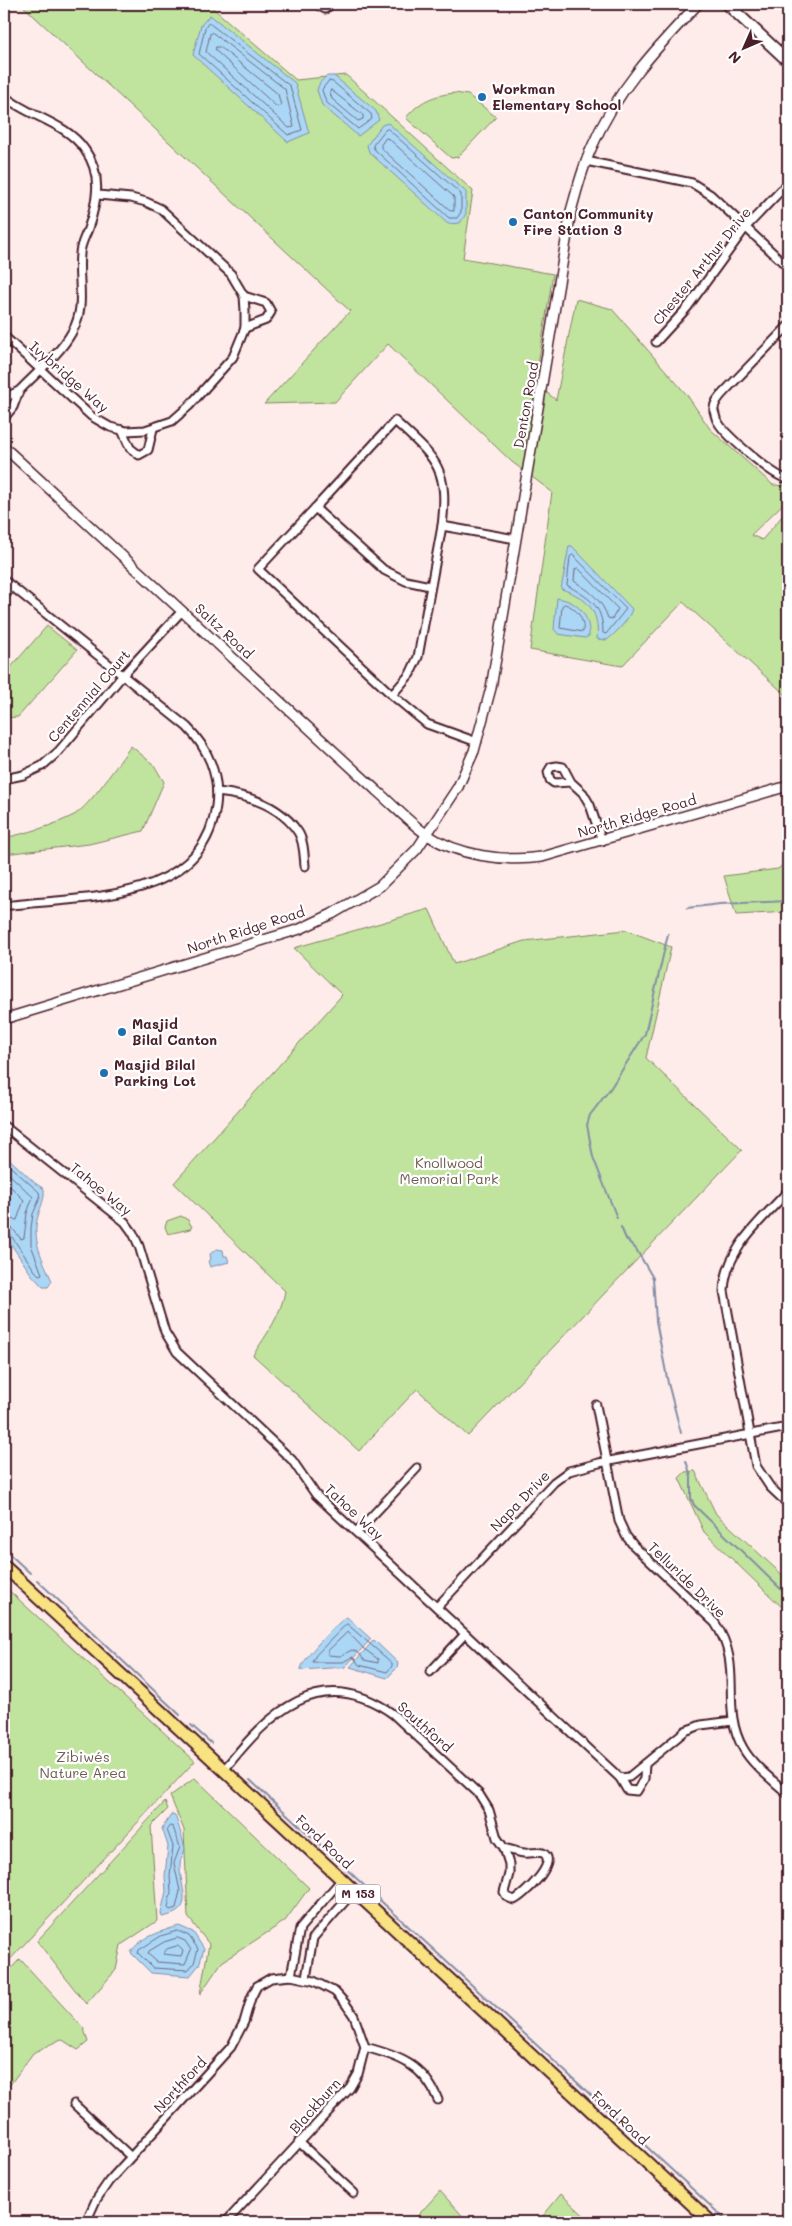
<svg xmlns="http://www.w3.org/2000/svg" width="792" height="2226" font-family="Mali,sans-serif">
  <style>
    .green { fill: #c0e49e; stroke: #858264 }
    .water { fill: #abd7f7; stroke: #848da5 }
    .lines { fill: none; stroke-linecap: round; stroke-linejoin: round }
    .shore { stroke: #71697d; stroke-width: 1 }
    .stream { stroke: #848da5; stroke-width: 2 }
    .minor-casing { stroke: #4a1f2b; stroke-width: 11 }
    .tertiary-casing { stroke: #4a1f2b; stroke-width: 12 }
    .secondary-casing { stroke: #4a1f2b; stroke-width: 14 }
    .primary-casing { stroke: #4a1f2b; stroke-width: 15 }
    .minor { stroke: #fff; stroke-width: 7 }
    .tertiary { stroke: #fff; stroke-width: 9 }
    .secondary { stroke: #fff; stroke-width: 10 }
    .primary { stroke: #f8e281; stroke-width: 11 }
    .poi-dot { fill: #1f6fb2; stroke: #fff; stroke-width: 2 }
    .labels { text-anchor: middle; stroke-width: 4.5; stroke-linejoin: round; paint-order: stroke }
    .shield { fill: #fff; stroke: #80626b; stroke-width: 1 }
    .shield-label { font-size: 12px; font-weight: bold; fill: #4a1f2b }
    .poi-label { font-size: 14px; font-weight: bold; fill: #4a1f2b; stroke: #fff; text-anchor: start }
    .street-label { font-size: 14px; fill: #4a1f2b; stroke: #fff }
    .park-label { font-size: 14px; fill: #6d5a4e; stroke: #fff }
  </style>
  <rect width="100%" height="100%" fill="#feecea"/>
  <filter id="ink" filterUnits="userSpaceOnUse"><feTurbulence type="fractalNoise" baseFrequency=".02" numOctaves="2"/><feDisplacementMap in="SourceGraphic" scale="10" xChannelSelector="R" yChannelSelector="G"/><feConvolveMatrix kernelMatrix="1 2 1 2 8 2 1 2 1" color-interpolation-filters="sRGB"/></filter>
  <g filter="url(#ink)">
    <g class="green">
      <path d="M21,4H208L296,80L346,75L473,191L463,258L553,274L535,383L556,400L576,299L612,309L687,395L710,429L773,485L788,486V499L751,535L762,540L788,509V697L683,602L622,666L530,650L552,492L512,462L388,344L335,402L264,404L350,311Z"/>
      <path d="M455,93L468,95L496,117L458,157L451,158L406,118C419,101 434,95 455,93Z"/>
      <path d="M47,626L77,650L18,717L4,718V675Z"/>
      <path d="M131,746L154,765L164,782L143,831L89,844L4,854V838C27,833 53,826 74,815C90,806 119,762 131,746Z"/>
      <path d="M788,860V912L736,915L724,876L778,869Z"/>
      <path d="M429,909L454,964L524,941L626,930L671,947L646,1058L742,1150L468,1436L417,1389L359,1451L253,1355C267,1334 281,1315 285,1291L174,1183L342,995L294,948Z"/>
      <path d="M181,1216L188,1220L192,1227L190,1229L168,1234L165,1227L167,1221Z"/>
      <path d="M695,1471L716,1514L788,1580V1613L704,1532L679,1478L685,1472Z"/>
      <path d="M4,1586L195,1761L4,1966Z"/>
      <path d="M195,1778L309,1888L285,1921L222,1962L200,1994L209,1944L188,1917L184,1830L170,1796Z"/>
      <path d="M165,1802L168,1809L151,1826L157,1921L121,1945L116,1970L86,2004L37,1941Z"/>
      <path d="M20,1959L84,2029L88,2042L78,2050L61,2039L33,2053L4,2093V1976Z"/>
      <path d="M440,2191L468,2222H412Z"/>
      <path d="M561,2194L591,2222H538Z"/>
    </g>
    <g class="water">
      <path d="M210,15L295,83L309,133L288,142L193,55L201,25Z"/>
      <path d="M327,76H334L376,111L379,120L358,136L322,105L317,90L320,82Z"/>
      <path d="M388,123L466,192V214L460,223L448,224L369,152L367,145L382,125Z"/>
      <path d="M569,546H572L632,609C629,620 616,633 607,640L597,639C600,611 587,597 561,589Z"/>
      <path d="M557,598C578,601 590,615 589,636L585,638L558,634L554,629Z"/>
      <path d="M4,1154L35,1183L44,1189C45,1200 41,1205 38,1216C31,1240 43,1260 52,1281L48,1287H43L31,1274L4,1234Z"/>
      <path d="M217,1249L223,1250L224,1256H227L229,1262L210,1267L208,1261L211,1260L210,1254Z"/>
      <path d="M347,1617L371,1639L345,1667L301,1670C300,1661 337,1622 347,1617Z"/>
      <path d="M374,1640L398,1663L397,1668L387,1678L350,1667Z"/>
      <path d="M172,1814L175,1815C177,1820 185,1847 185,1849C184,1854 180,1859 180,1864C179,1888 198,1911 162,1917L161,1913L166,1891L165,1876L168,1846L162,1828Z"/>
      <path d="M179,1926L193,1932L204,1949L199,1965L190,1976L151,1973L131,1953C137,1938 165,1930 179,1926Z"/>
    </g>
    <g class="lines">
      <g class="shore">
        <path d="M209,23L290,86L302,130L288,135L199,54L205,28Z"/>
        <path d="M213,33L285,89L294,127L289,128L206,52L210,34Z"/>
        <path d="M216,47H220L278,94L281,106L277,107L216,51Z"/>
        <path d="M329,81L333,82L371,114L372,119L358,129L326,102L322,90Z"/>
        <path d="M331,90L363,115V119L358,121L332,99L330,93Z"/>
        <path d="M388,129L461,194V212L457,218H449L374,149L373,145L385,130Z"/>
        <path d="M386,138L389,139L454,197V211H451L381,148V145Z"/>
        <path d="M573,555L626,609L606,634L603,633C603,604 588,598 567,585L570,557Z"/>
        <path d="M578,568L618,609L612,619L608,618C602,600 590,591 574,581L575,570Z"/>
        <path d="M565,604C577,608 585,620 583,632L560,628L562,606Z"/>
        <path d="M4,1161L39,1192L40,1198L33,1214L31,1228V1245L42,1274L39,1275L35,1271L10,1234L4,1232"/>
        <path d="M4,1169L33,1197L27,1213L24,1238L21,1239L12,1228L4,1226"/>
        <path d="M4,1180L24,1200L17,1220L4,1218"/>
        <path d="M347,1624L392,1663V1666L387,1672L359,1665L355,1659L352,1657L343,1662H312L316,1655Z"/>
        <path d="M348,1632L364,1649L378,1659V1663L364,1660L359,1653L352,1650L340,1656L328,1655V1651Z"/>
        <path d="M170,1826L173,1827L180,1847L174,1863L180,1891L176,1908L170,1910L168,1908L171,1892L170,1876L173,1846L167,1830Z"/>
        <path d="M178,1931L189,1936L198,1949L194,1963L188,1970L153,1968L138,1953L139,1950L161,1936Z"/>
        <path d="M178,1938L185,1941L191,1950L185,1964L157,1962L148,1954L149,1951L164,1942Z"/>
        <path d="M178,1946L183,1951L181,1956L163,1954L167,1949Z"/>
      </g>
      <g class="stream">
        <path d="M687,908L720,904L788,901"/>
        <path d="M617,1218L593,1157L587,1125L590,1115L610,1089L645,1034L668,934"/>
        <path d="M621,1227L626,1239L636,1249L653,1278L656,1321L668,1383L681,1433"/>
        <path d="M686,1461L691,1476V1498L694,1505L788,1596"/>
        <path d="M4,1549L30,1573"/>
        <path d="M37,1580L180,1715"/>
        <path d="M191,1725L211,1743"/>
        <path d="M250,1780L728,2222"/>
      </g>
      <defs>
        <g id="minor">
          <path d="M316,4L325,9L332,4"/>
          <path d="M4,96C29,117 66,122 85,150C103,175 97,202 88,229C85,237 80,245 80,254C77,281 87,306 72,332C60,354 36,373 19,391"/>
          <path d="M586,161L692,183L711,195L788,267"/>
          <path d="M244,296L266,303L271,312L266,320L245,328"/>
          <path d="M788,326L725,391C720,396 713,403 714,411C715,414 716,420 718,422C725,435 774,477 788,479"/>
          <path d="M4,336L91,416L110,427L126,431L145,430L172,421L189,406L233,357L245,328V311L244,296L231,274L161,209L146,202L131,198L98,195"/>
          <path d="M656,342L687,308L746,227L788,183"/>
          <path d="M4,398L19,391L13,407L4,418"/>
          <path d="M122,430L130,448L139,455L148,450L153,429"/>
          <path d="M315,508L395,421C436,459 449,467 442,526"/>
          <path d="M4,580L187,727C208,748 220,776 216,806C203,906 77,896 4,906"/>
          <path d="M4,596L12,587"/>
          <path d="M392,695L258,569L315,508L384,570L406,581L430,586"/>
          <path d="M477,742L427,724L392,695L410,674L418,657L442,526L516,539"/>
          <path d="M4,779L23,775L42,766L58,752L123,675L182,611"/>
          <path d="M571,782L554,783L550,780L548,772L551,767L557,766L563,767L571,782L583,793L590,805L602,841"/>
          <path d="M217,792C247,795 280,805 298,832C304,841 304,855 305,866"/>
          <path d="M4,1126L125,1222L133,1233L139,1246L165,1332L177,1352L292,1460L316,1495L620,1778L629,1777L685,1731L701,1725L733,1721"/>
          <path d="M788,1191C761,1221 726,1248 724,1291L756,1466L770,1487L788,1504"/>
          <path d="M596,1405L619,1521L626,1536L634,1546L715,1623C745,1667 719,1706 743,1748C753,1766 773,1780 788,1794"/>
          <path d="M357,1532L417,1468"/>
          <path d="M437,1607L554,1482L569,1471L599,1463L788,1427"/>
          <path d="M430,1672L465,1634"/>
          <path d="M224,1770C269,1713 320,1662 393,1714L479,1794L489,1810L497,1838L504,1848L509,1864V1874L504,1892L507,1897L514,1900C522,1897 560,1862 543,1853C537,1851 530,1854 524,1853C517,1852 511,1850 504,1848"/>
          <path d="M620,1778L627,1790L637,1791L644,1779L645,1764"/>
          <path d="M291,1976L300,1928L342,1879"/>
          <path d="M306,1978L313,1938L354,1891"/>
          <path d="M365,2047C399,2056 424,2065 438,2100"/>
          <path d="M74,2104L130,2156"/>
          <path d="M299,2142L354,2193"/>
          <path d="M86,2222L96,2200L109,2181L231,2047L244,2022L251,1998L257,1986L271,1978L291,1976L314,1981L335,1992L345,2003L354,2016L365,2047L358,2074L350,2088L226,2222"/>
        </g>
        <g id="tertiary">
          <path d="M4,447L377,791C393,805 409,822 426,834C458,856 505,862 542,857L788,786"/>
          <path d="M4,1019L300,929L332,914L380,886L417,849L458,787L474,751L491,688L571,211C577,190 582,169 591,149C615,92 656,48 698,4"/>
        </g>
        <path id="secondary" d="M727,4L788,61"/>
        <path id="primary" d="M4,1566L711,2222"/>
      </defs>
      <use href="#minor" class="minor-casing"/>
      <use href="#tertiary" class="tertiary-casing"/>
      <use href="#secondary" class="secondary-casing"/>
      <use href="#primary" class="primary-casing"/>
      <use href="#minor" class="minor"/>
      <use href="#tertiary" class="tertiary"/>
      <use href="#secondary" class="secondary"/>
      <use href="#primary" class="primary"/>
    </g>
  </g>
  <g class="poi-dot">
    <circle cx="482" cy="97" r="5"/>
    <circle cx="513" cy="222" r="5"/>
    <circle cx="122" cy="1032" r="5"/>
    <circle cx="104" cy="1073" r="5"/>
  </g>
  <g class="labels">
    <rect class="shield" x="335.5" y="1884.5" width="45" height="19" rx="4"/>
    <g class="shield-label">
      <text x="358" y="1898">M 153</text>
    </g>
    <g class="poi-label">
      <text x="492" y="94">Workman<tspan x="492" dy="16">Elementary School</tspan></text>
      <text x="523" y="219">Canton Community<tspan x="523" dy="16">Fire Station 3</tspan></text>
      <text x="132" y="1029">Masjid<tspan x="132" dy="16">Bilal Canton</tspan></text>
      <text x="114" y="1070">Masjid Bilal<tspan x="114" dy="16">Parking Lot</tspan></text>
    </g>
    <g class="street-label">
      <text transform="translate(702 266) rotate(-51)" y="5">Chester Arthur Drive</text>
      <text transform="translate(69 377) rotate(41)" y="5">Ivybridge Way</text>
      <text transform="translate(526 405) rotate(-80)" y="5">Denton Road</text>
      <text transform="translate(224 631) rotate(43)" y="5">Saltz Road</text>
      <text transform="translate(89 696) rotate(-49)" y="5">Centennial Court</text>
      <text transform="translate(637 816) rotate(-16)" y="5">North Ridge Road</text>
      <text transform="translate(246 930) rotate(-18)" y="5">North Ridge Road</text>
      <text transform="translate(101 1189) rotate(39)" y="5">Tahoe Way</text>
      <text transform="translate(520 1501) rotate(-46)" y="5">Napa Drive</text>
      <text transform="translate(354 1512) rotate(43)" y="5">Tahoe Way</text>
      <text transform="translate(687 1580) rotate(44)" y="5">Telluride Drive</text>
      <text transform="translate(425 1727) rotate(42)" y="5">Southford</text>
      <text transform="translate(324 1842) rotate(43)" y="5">Ford Road</text>
      <text transform="translate(180 2085) rotate(-47)" y="5">Northford</text>
      <text transform="translate(315 2106) rotate(-48)" y="5">Blackburn</text>
      <text transform="translate(620 2118) rotate(43)" y="5">Ford Road</text>
    </g>
    <g class="park-label">
      <text x="449" y="1168">Knollwood<tspan x="449" dy="16">Memorial Park</tspan></text>
      <text x="83" y="1762">Zibiwés<tspan x="83" dy="16">Nature Area</tspan></text>
    </g>
  </g>
  <rect width="792" height="2226" fill="none" stroke="#fff" stroke-width="20"/>
  <rect x="10" y="10" width="772" height="2206" fill="none" stroke="#4a1f2b" stroke-width="2" filter="url(#ink)"/>
  <g transform="translate(744 48) rotate(225)" stroke="#ffffff" stroke-width="4" paint-order="stroke">
  <path d="M0-4L9 19L0 12L-9 19Z" fill="#4a1f2b"/>
  <text y="-8" font-size="14" font-weight="bold" text-anchor="middle" fill="#4a1f2b">N</text>
  </g>
</svg>
